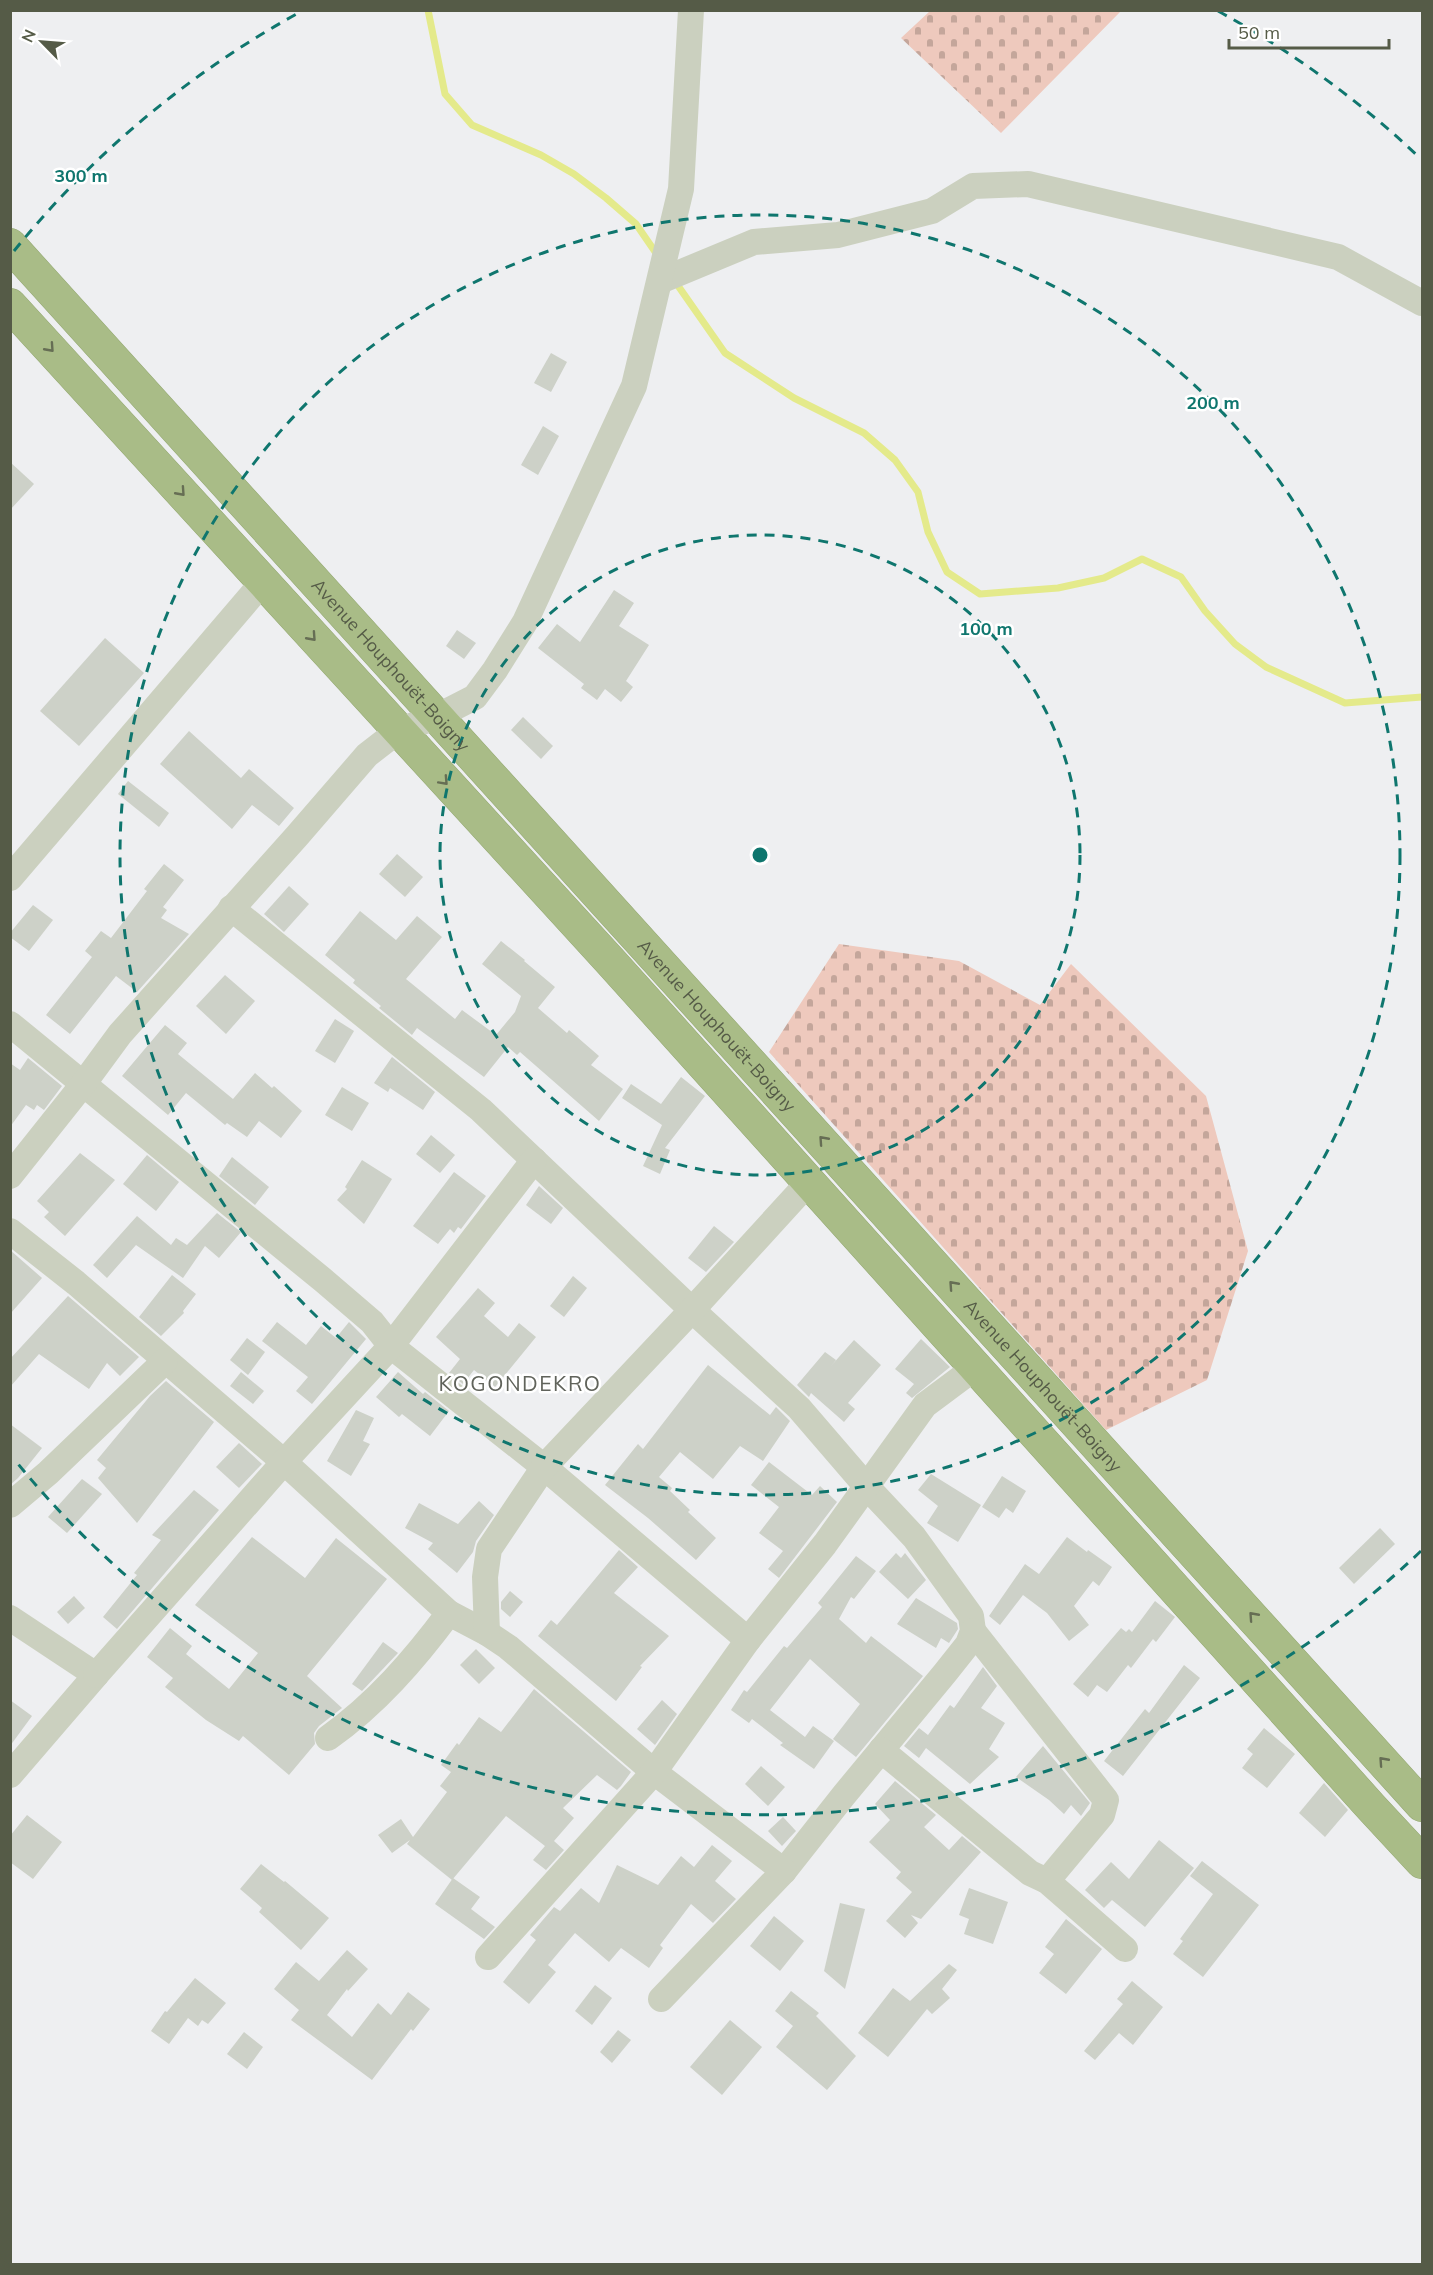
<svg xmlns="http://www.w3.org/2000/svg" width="1433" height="2275" font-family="Mulish,sans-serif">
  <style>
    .cemetery { fill: url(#cemetery-stones) }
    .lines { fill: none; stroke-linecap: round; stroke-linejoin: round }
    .stream { stroke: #e4ea8b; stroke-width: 7 }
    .building { fill: #cdd1c8 }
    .highway-casing { stroke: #94a872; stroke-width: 34 }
    .minor { stroke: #cbd0bf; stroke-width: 26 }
    .highway { stroke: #a9bc87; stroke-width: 33 }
    .oneway { stroke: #666e54 }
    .ring { fill: none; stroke: #0f766e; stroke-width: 3; stroke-dasharray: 10 8 }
    .labels { text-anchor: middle; stroke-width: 5; stroke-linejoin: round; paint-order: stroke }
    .street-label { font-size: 18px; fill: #555b47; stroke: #fff }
    .quarter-label { font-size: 21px; letter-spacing: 1.5px; fill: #60635b; stroke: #fff }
    .centre { fill: #0f766e; stroke: #fff; stroke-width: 3 }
    .ring-label { font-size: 18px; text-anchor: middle; font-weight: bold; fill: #0f766e; stroke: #fff; stroke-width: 5; stroke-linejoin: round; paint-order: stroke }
  </style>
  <defs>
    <pattern id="cemetery-stones" width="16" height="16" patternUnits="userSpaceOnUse" patternTransform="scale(1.5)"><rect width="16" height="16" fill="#eec9bd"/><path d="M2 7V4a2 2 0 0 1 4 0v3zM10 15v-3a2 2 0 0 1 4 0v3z" fill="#c4a69b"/></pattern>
  </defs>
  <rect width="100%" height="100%" fill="#eeeff1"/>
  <g class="cemetery">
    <path d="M930,11V10L1121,11L1001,133L901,38Z"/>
    <path d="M839,944L959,961L1040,1005L1071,964L1206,1096L1248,1251L1207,1380L1106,1430L769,1052Z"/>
  </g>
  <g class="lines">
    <g class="stream">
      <path d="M428,10L445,94L472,125L541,155L574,174L606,198L636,224L658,256"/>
      <path d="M674,280L725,353L794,398L864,433L895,460L918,492L928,532L947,572L980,594L1058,588L1104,578L1142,559L1181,577L1205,611L1235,644L1266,667L1345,703L1422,697"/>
    </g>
  </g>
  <g class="building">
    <path d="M551,353L567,362L551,392L534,383Z"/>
    <path d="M543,426L559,436L538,475L521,465Z"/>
    <path d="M10,462L34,484L10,510Z"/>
    <path d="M614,590L634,603L619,626L649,645L626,681L633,687L621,702L605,689L597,700L581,688L584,684L538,648L557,624L580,642Z"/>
    <path d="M457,630L476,643L464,659L446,646Z"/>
    <path d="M105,638L144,673L79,746L40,711Z"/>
    <path d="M523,717L553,746L541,759L511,730Z"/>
    <path d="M189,731L241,778L249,769L294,808L279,826L252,805L232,829L160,764Z"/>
    <path d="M128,781L169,813L159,827L118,794Z"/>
    <path d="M397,854L423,877L405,897L379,874Z"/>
    <path d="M164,864L184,880L163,907L167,910L161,918L189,934L137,992L116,976L70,1034L46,1015L92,957L85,951L101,931L111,938L147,891L144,889Z"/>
    <path d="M289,886L309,904L284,932L264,914Z"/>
    <path d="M33,905L53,920L29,951L10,937V933Z"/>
    <path d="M360,911L396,940L417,916L442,937L406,979L455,1019L462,1010L496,1035L515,1012L521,996L482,964L501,941L525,960L524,961L555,987L538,1008L567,1033L569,1030L599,1056L591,1065L623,1089L599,1121L520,1052L517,1055L508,1047L484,1077L417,1028L412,1035L379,1008L381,1006L353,983L355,980L325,955Z"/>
    <path d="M225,975L255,1001L226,1034L196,1006Z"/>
    <path d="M335,1019L354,1031L335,1063L315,1051Z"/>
    <path d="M165,1025L187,1043L178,1054L233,1099L255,1073L272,1088L274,1086L302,1111L281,1138L259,1121L247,1137L227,1123L225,1125L186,1093L168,1115L122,1076Z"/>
    <path d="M392,1057L435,1092L423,1110L390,1088L388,1092L374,1083Z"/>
    <path d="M28,1058L62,1086L44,1110L37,1105L34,1110L26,1105L10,1127V1063L20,1070Z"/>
    <path d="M681,1077L705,1096L665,1148L670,1150L660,1174L643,1166L662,1125L622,1098L631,1084L661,1104Z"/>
    <path d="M342,1087L369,1103L352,1131L325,1115Z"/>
    <path d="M431,1135L455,1155L440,1173L416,1154Z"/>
    <path d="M80,1153L115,1180L65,1236L44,1217L49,1212L37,1201Z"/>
    <path d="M147,1155L179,1182L156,1211L123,1184Z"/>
    <path d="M232,1157L269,1187L255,1205L219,1176Z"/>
    <path d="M362,1160L392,1179L364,1224L337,1200L347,1189L345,1187Z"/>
    <path d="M454,1172L486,1196L461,1229L458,1227L454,1233L450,1229L438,1244L413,1226Z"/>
    <path d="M539,1186L563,1208L551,1224L526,1205Z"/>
    <path d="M217,1213L241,1232L219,1258L205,1246L183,1278L136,1245L107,1278L93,1265L137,1216L171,1245L176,1238L187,1245Z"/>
    <path d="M714,1226L734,1242L706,1272L688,1258Z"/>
    <path d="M10,1250L42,1278L10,1314Z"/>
    <path d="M172,1275L196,1294L183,1311L184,1313L161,1336L139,1317Z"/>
    <path d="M573,1276L587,1288L564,1317L550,1306Z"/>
    <path d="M478,1288L495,1303L484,1316L508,1337L519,1323L536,1337L495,1387L474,1370L463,1384L449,1373L460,1359L436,1337Z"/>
    <path d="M68,1296L139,1357L120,1376L107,1363L89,1389L39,1354L10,1387V1359Z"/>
    <path d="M277,1322L306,1345L321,1326L336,1338L349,1322L366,1339L312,1404L296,1391L308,1377L262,1341Z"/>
    <path d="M247,1338L265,1352L248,1375L230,1360Z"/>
    <path d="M921,1339L950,1367L912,1398L906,1393L914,1384L895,1369Z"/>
    <path d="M854,1340L881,1365L848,1403L855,1409L844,1422L811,1393L809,1397L797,1385L825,1352L836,1360L831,1366Z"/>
    <path d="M708,1365L770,1415L776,1407L790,1421L763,1461L740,1446L713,1479L680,1452L659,1477L672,1488L670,1491L690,1510L688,1512L716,1538L696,1560L648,1518L605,1485L638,1444L643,1449Z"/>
    <path d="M241,1372L264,1391L253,1404L230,1386Z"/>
    <path d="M398,1372L423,1394L425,1392L449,1411L430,1436L402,1414L399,1417L376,1397Z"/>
    <path d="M166,1381L214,1422L137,1523L98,1478L106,1468L97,1460L150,1396Z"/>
    <path d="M356,1410L374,1418L363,1441L370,1444L351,1476L327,1461Z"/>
    <path d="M10,1424L42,1448L18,1478L10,1485Z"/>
    <path d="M239,1443L262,1464L239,1488L216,1467Z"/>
    <path d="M769,1462L812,1495L820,1486L837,1502L779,1578L768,1569L783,1551L759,1533L779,1507L751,1485Z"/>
    <path d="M931,1474L981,1505L958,1542L927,1523L938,1506L918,1490Z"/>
    <path d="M1002,1476L1026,1491L1013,1513L1006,1508L999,1518L982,1507Z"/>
    <path d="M82,1479L102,1494L67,1533L48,1517Z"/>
    <path d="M194,1490L219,1510L117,1629L103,1617L137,1575L134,1573L161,1540L152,1535Z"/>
    <path d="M479,1501L494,1515L476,1541L473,1552L457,1573L428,1549L433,1543L405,1528L419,1503L458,1524Z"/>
    <path d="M1380,1528L1395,1544L1354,1584L1339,1568Z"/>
    <path d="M252,1537L305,1578L336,1538L387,1579L307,1676L342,1708L319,1726L314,1733L315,1744L289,1775L243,1736L239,1741L206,1720L165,1687L173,1678L147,1657L170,1628L192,1646L186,1654L229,1689L258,1653L195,1605Z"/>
    <path d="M1067,1537L1087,1552L1088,1550L1112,1567L1099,1586L1093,1581L1074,1606L1089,1625L1069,1641L1047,1613L1023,1595L1000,1625L989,1616L1025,1564L1039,1574Z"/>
    <path d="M619,1550L638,1567L614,1593L669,1636L640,1666L642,1667L616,1701L538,1636L551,1620L557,1625Z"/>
    <path d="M896,1553L901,1558L905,1553L926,1580L908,1599L879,1572Z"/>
    <path d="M856,1556L876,1571L854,1599L851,1597L839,1619L866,1643L871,1636L923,1676L856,1757L833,1739L860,1704L810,1659L770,1710L805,1737L813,1726L834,1741L814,1769L780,1745L783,1743L752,1719L749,1723L731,1710L744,1690L747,1692L784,1646L787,1648L822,1607L818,1603Z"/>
    <path d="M510,1591L523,1602L510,1617L501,1609V1602Z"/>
    <path d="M74,1596L85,1608L68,1624L57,1612Z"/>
    <path d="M916,1598L957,1623L958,1629L949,1643L941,1638L936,1648L897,1624Z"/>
    <path d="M1155,1601L1175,1617L1156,1642L1153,1639L1131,1668L1128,1665L1107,1692L1097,1685L1088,1697L1073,1684L1121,1628L1126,1632L1129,1629L1132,1632Z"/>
    <path d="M383,1642L398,1653L362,1691L352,1684Z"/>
    <path d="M476,1649L495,1668L479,1684L460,1665Z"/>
    <path d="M1184,1665L1200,1678L1123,1776L1104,1761L1145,1709L1149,1713Z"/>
    <path d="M983,1667L997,1686L981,1708L1005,1723L989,1749L999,1757L970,1784L926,1748L919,1758L904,1746L919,1728L928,1735L950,1705L954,1708Z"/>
    <path d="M534,1689L631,1772L621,1786L617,1790L597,1775L563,1808L574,1818L554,1841L564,1850L546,1870L533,1860L545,1846L506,1816L452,1880L407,1844L410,1840L392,1853L378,1835L401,1819L413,1837L447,1792L440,1786L451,1772L441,1765L457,1743L459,1745L479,1717L501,1732Z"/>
    <path d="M10,1700L32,1716L10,1746Z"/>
    <path d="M662,1700L677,1714L655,1745L637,1729Z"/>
    <path d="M1264,1728L1295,1754L1267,1788L1242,1768L1253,1754L1247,1749Z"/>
    <path d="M1043,1746L1090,1803L1081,1816L1071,1805L1064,1814L1049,1800L1016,1777Z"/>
    <path d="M761,1766L785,1787L768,1806L745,1784Z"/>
    <path d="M895,1781L936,1815L924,1827L949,1850L962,1836L981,1852L921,1919L911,1915L918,1923L905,1938L886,1921L912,1892L896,1878L901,1872L869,1842L890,1820L875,1804Z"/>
    <path d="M1324,1783L1348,1810L1325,1837L1299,1813Z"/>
    <path d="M27,1815L62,1842L33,1879L10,1862V1836Z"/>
    <path d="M783,1817L796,1831L782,1846L768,1831Z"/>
    <path d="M1159,1840L1194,1868L1145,1927L1112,1900L1104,1908L1085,1890L1111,1862L1129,1879Z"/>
    <path d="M712,1845L732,1861L715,1881L736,1899L713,1923L691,1904L660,1945L663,1948L649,1968L621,1948L609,1962L575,1933L548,1965L556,1972L529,2004L503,1982L536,1940L530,1935L554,1907L560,1911L581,1888L599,1903L617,1865L658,1885L681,1856L694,1867Z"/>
    <path d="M1202,1861L1259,1905L1203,1977L1173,1954L1183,1941L1180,1939L1213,1894L1190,1876Z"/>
    <path d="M261,1864L284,1882L285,1881L329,1918L301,1950L259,1912L262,1908L240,1889Z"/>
    <path d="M453,1878L480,1897L471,1909L495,1927L484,1939L435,1904Z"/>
    <path d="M969,1888L1008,1902L993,1944L964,1934L969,1919L959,1915Z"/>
    <path d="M840,1903L865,1909L845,1989L824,1971Z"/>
    <path d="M774,1916L804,1941L780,1971L750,1946Z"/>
    <path d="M1066,1919L1102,1949L1066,1994L1039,1973L1054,1954L1045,1947Z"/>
    <path d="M347,1950L368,1969L348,1991L347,1989L327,2015L352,2037L378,2003L391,2015L408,1992L430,2009L413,2031L411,2029L372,2080L291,2020L299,2010L274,1989L296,1962L319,1981Z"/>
    <path d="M949,1964L957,1970L942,1989L950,1998L932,2014L927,2009L888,2057L858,2033L893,1988L910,2001Z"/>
    <path d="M195,1978L226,2003L208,2024L202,2020L198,2026L188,2018L169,2044L151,2031L165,2011L167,2012Z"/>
    <path d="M1132,1981L1163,2007L1133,2045L1119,2033L1095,2060L1084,2051L1123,2004L1117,1999Z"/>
    <path d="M595,1985L612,1998L592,2025L575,2011Z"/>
    <path d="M791,1991L819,2013L816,2016L856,2056L827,2090L776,2047L793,2026L775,2011Z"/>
    <path d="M730,2020L762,2047L722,2095L690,2067Z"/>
    <path d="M618,2030L631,2040L612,2063L600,2052Z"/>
    <path d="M244,2032L263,2047L247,2069L227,2054Z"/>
  </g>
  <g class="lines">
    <defs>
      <g id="highway">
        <path id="s1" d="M10,245L1422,1805"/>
        <path d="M10,305L611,962L1371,1807L1422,1862"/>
      </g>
    </defs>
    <use href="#highway" class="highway-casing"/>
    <g class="minor">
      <path d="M660,281L754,242L838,235L932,211L973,186L1028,184L1338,257L1422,303"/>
      <path d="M10,878L263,582"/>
      <path d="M231,908L481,1110L692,1310L799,1408L867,1487L914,1537L971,1616L973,1631L968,1644L945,1673L844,1795L784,1871L661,1999"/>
      <path d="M10,1024L323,1280L372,1322L391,1346L544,1467L748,1640"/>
      <path d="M10,1176L84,1083L120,1034L297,836L367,755L398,731L438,716L475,697L495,670L525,622L634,386L681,189L691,10"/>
      <path d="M10,1231L76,1283L284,1462L449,1613L487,1633L508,1647L654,1772L784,1871"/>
      <path d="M10,1505L48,1473L165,1361"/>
      <path d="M10,1618L96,1675L10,1775"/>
      <path d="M973,1631L1106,1800L1102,1815L1047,1881"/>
      <path d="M487,1633L485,1577L489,1549L544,1467L692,1310L808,1183"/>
      <path d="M96,1675L284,1462L391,1346L534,1160"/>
      <path d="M328,1738C376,1704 414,1660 449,1613"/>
      <path d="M881,1750L1030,1873L1047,1881L1125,1949"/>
      <path d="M488,1957L654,1772L748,1640L825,1544L925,1405L976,1367"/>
    </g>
    <use href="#highway" class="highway"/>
  </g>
  <defs><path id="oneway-chevron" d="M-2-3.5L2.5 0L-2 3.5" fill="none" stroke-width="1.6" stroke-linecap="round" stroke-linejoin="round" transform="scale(1.5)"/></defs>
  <g class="oneway">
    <use href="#oneway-chevron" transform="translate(50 348) rotate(48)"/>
    <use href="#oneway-chevron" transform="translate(181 492) rotate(48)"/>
    <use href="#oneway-chevron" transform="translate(312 637) rotate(48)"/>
    <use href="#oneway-chevron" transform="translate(444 781) rotate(47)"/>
    <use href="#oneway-chevron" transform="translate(823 1140) rotate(-132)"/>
    <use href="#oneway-chevron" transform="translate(953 1285) rotate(-132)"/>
    <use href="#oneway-chevron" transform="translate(1253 1616) rotate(-132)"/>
    <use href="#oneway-chevron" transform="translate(1383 1761) rotate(-132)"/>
  </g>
  <g class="ring">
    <circle cx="760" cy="855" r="320"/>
    <circle cx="760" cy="855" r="640"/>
    <path d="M1421 1551A960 960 0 0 1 14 1459M14 251A960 960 0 0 1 302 11M1218 11A960 960 0 0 1 1421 159"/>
  </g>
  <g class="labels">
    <g class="street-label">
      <text dy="6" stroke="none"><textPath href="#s1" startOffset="567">Avenue Houphouët-Boigny</textPath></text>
      <text dy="6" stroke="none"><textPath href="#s1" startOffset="1053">Avenue Houphouët-Boigny</textPath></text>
      <text dy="6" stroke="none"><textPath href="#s1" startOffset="1539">Avenue Houphouët-Boigny</textPath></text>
    </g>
    <g class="quarter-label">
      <text x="520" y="1391">KOGONDEKRO</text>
    </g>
  </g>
  <circle cx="760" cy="855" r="9" class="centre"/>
  <g class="ring-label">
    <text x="81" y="182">300 m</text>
    <text x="1213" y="409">200 m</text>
    <text x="986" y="635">100 m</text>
  </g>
  <rect width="1433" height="2275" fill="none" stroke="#555b47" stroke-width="24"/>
  <g transform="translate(42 42) rotate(295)" stroke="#ffffff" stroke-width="4.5" paint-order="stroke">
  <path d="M0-4.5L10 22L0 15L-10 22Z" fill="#555b47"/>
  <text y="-9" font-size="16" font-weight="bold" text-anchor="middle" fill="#555b47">N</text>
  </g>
  <path d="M1229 39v9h160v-9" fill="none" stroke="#555b47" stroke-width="3"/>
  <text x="1238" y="39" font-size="18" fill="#555b47" stroke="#ffffff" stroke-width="4.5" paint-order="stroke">50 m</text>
</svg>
